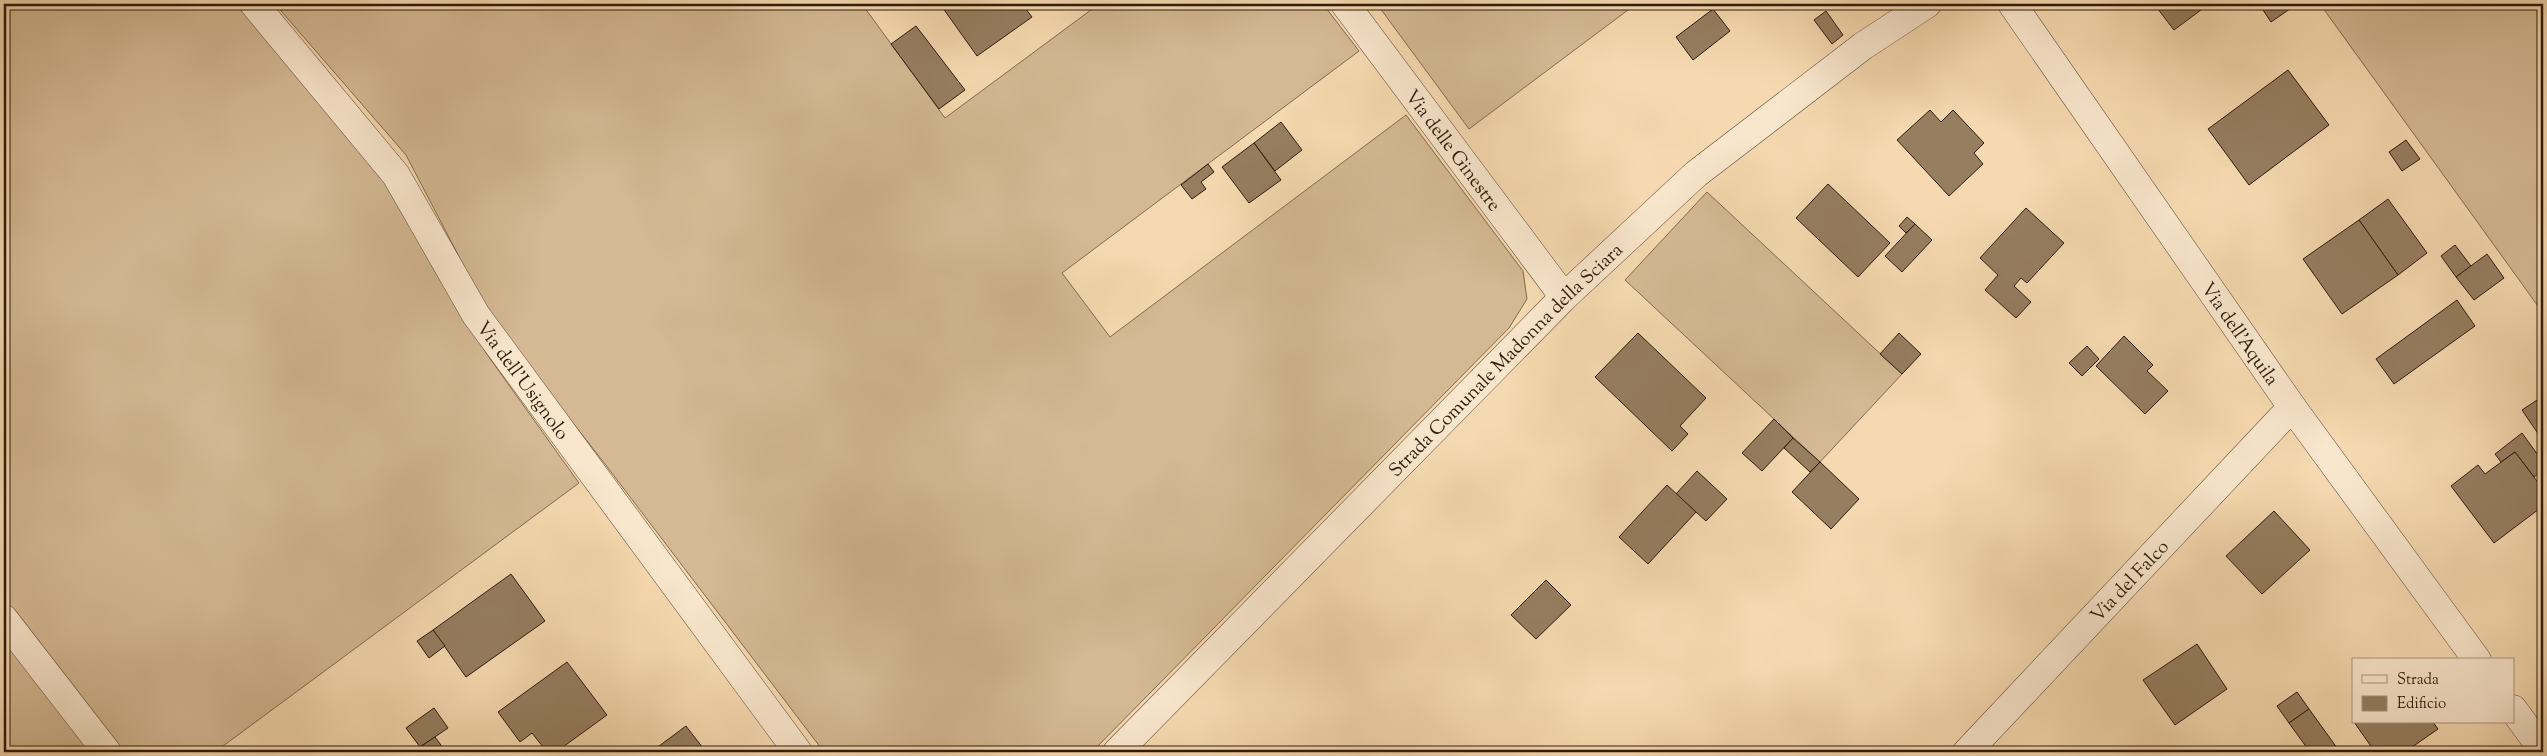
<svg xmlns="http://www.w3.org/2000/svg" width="2547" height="756" font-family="'Sorts Mill Goudy',serif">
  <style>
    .grass { fill: #d4b994; stroke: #816a4f }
    .building { fill: #967e60; stroke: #2e1b0a }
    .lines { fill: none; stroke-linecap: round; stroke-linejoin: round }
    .minor-casing { stroke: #604a34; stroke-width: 29 }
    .minor { stroke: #f9e6cc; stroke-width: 28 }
    .labels { text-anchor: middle; stroke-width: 4; stroke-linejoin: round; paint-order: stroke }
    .street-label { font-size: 19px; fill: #2e1b0a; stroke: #f9e6cc }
  </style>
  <rect width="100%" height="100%" fill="#f6d9b0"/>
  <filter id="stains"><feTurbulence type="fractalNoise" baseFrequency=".004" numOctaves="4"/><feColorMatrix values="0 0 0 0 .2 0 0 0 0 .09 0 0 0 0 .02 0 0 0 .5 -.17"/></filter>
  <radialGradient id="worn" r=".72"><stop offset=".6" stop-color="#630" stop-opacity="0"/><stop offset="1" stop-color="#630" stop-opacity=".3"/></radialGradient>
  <g class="grass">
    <path d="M4,4H242L391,183L486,353L579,483L215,752H120L4,598Z"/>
    <path d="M275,4H862L945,118L1099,4H1323L1359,51L1062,273L1110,337L1406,115L1523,271L1527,299L1509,328L1092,752H824L605,464L509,341L478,293L406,155Z"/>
    <path d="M1377,4H1636L1469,129Z"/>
    <path d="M2320,4H2543V313Z"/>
    <path d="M1707,192L1902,374L1820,462L1625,280Z"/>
    <path d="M4,638L11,647L90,752H4Z"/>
  </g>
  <g class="building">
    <path d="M940,4H1022L1032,17L977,56Z"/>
    <path d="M2154,4H2209L2174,30Z"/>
    <path d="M2259,4H2297L2271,22Z"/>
    <path d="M1713,9L1730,31L1693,60L1676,37Z"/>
    <path d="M1826,11L1843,35L1832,44L1814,20Z"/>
    <path d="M916,26L965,90L939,109L891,44Z"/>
    <path d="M2288,70L2329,125L2249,185L2208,129Z"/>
    <path d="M1930,110L1941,122L1953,110L1984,143L1974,153L1983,164L1949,196L1897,140Z"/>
    <path d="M1281,122L1302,150L1275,171L1254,143Z"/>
    <path d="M2406,140L2420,159L2402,171L2389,152Z"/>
    <path d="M1254,143L1281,180L1249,203L1222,167Z"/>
    <path d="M1208,164L1214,172L1201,182L1206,189L1192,199L1181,185Z"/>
    <path d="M1828,184L1890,243L1858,277L1796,218Z"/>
    <path d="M2388,199L2427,253L2398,275L2359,220Z"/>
    <path d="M2026,208L2064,243L2027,283L2021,278L2014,286L2031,302L2016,318L1985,290L1998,275L1980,258Z"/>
    <path d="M1907,217L1915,224L1906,233L1899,226Z"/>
    <path d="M2359,220L2398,275L2342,314L2303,259Z"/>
    <path d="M1915,224L1932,240L1902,272L1885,256Z"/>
    <path d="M2455,245L2471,266L2456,277L2441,256Z"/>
    <path d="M2487,254L2504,278L2474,300L2456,277Z"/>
    <path d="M2457,300L2475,326L2394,384L2376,359Z"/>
    <path d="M1638,333L1706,398L1680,426L1688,434L1672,451L1595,377Z"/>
    <path d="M1899,333L1921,354L1902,374L1880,354Z"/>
    <path d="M2124,336L2153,365L2147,371L2168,391L2145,414L2096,366Z"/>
    <path d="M2087,346L2099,359L2082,376L2069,363Z"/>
    <path d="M2543,396V441L2522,410Z"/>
    <path d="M1774,419L1793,438L1762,471L1742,453Z"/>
    <path d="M2522,433L2543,462V470L2534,477L2515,452L2501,462L2495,454Z"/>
    <path d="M1793,438L1820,462L1810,472L1784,448Z"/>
    <path d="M2515,452L2543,489V506L2494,543L2451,486L2478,465L2485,474Z"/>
    <path d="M1820,462L1859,499L1831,529L1792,492Z"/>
    <path d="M1697,471L1727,499L1706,521L1676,494Z"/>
    <path d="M1667,485L1696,512L1648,564L1619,537Z"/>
    <path d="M2274,511L2310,550L2262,594L2226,556Z"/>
    <path d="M511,574L545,621L466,677L433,630Z"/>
    <path d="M1546,580L1571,605L1536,639L1511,615Z"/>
    <path d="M433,630L445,646L429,658L417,641Z"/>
    <path d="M2197,644L2227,689L2175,725L2143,680Z"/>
    <path d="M567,662L607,715L556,752H547L532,733L520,742L498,712Z"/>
    <path d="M2297,692L2309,709L2289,723L2277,706Z"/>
    <path d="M434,708L448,728L420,747L406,728Z"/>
    <path d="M2309,709L2340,752H2310L2289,723Z"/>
    <path d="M2354,722H2433L2438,729L2405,752H2375Z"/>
    <path d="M686,726L706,752H651Z"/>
    <path d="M435,737L446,752H423L420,747Z"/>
  </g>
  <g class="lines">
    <defs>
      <g id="minor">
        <path id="s1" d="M254,4L396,175L476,315L798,752"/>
        <path id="s2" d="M1345,4L1564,297"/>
        <path id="s3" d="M2012,4L2292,407L2477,660"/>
        <path d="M4,619L107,752"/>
        <path d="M2513,709L2543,750"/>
        <path id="s4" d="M1117,752L1564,297L1696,174L1863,46L1927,4"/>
        <path id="s5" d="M1967,752L2292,407"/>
      </g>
    </defs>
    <use href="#minor" class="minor-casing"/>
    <use href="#minor" class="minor"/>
  </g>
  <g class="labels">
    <g class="street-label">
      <text dy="7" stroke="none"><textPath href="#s2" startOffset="182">Via delle Ginestre</textPath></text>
      <text dy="7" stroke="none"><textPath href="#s3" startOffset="401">Via dell'Aquila</textPath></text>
      <text dy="7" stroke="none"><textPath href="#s4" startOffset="552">Strada Comunale Madonna della Sciara</textPath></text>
      <text dy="7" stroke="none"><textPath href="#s1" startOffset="464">Via dell'Usignolo</textPath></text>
      <text dy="7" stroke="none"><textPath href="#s5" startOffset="236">Via del Falco</textPath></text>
    </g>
  </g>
  <rect width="2547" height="756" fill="none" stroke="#f6d9b0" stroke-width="20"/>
  <rect x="5" y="5" width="2537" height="746" fill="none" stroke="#2e1b0a" stroke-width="2.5"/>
  <rect x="10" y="10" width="2527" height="736" fill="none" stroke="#2e1b0a"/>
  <rect x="2352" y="658" width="162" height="65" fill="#f9e6cc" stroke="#a8957e"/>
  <rect x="2362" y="675" width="25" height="8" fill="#f9e6cc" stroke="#a8957e"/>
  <text x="2397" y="684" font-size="15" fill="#2e1b0a">Strada</text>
  <rect x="2362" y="696" width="25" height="15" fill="#967e60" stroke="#a8957e"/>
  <text x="2397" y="708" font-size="15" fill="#2e1b0a">Edificio</text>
  <rect width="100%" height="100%" filter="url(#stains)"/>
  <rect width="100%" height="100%" fill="url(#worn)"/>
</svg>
